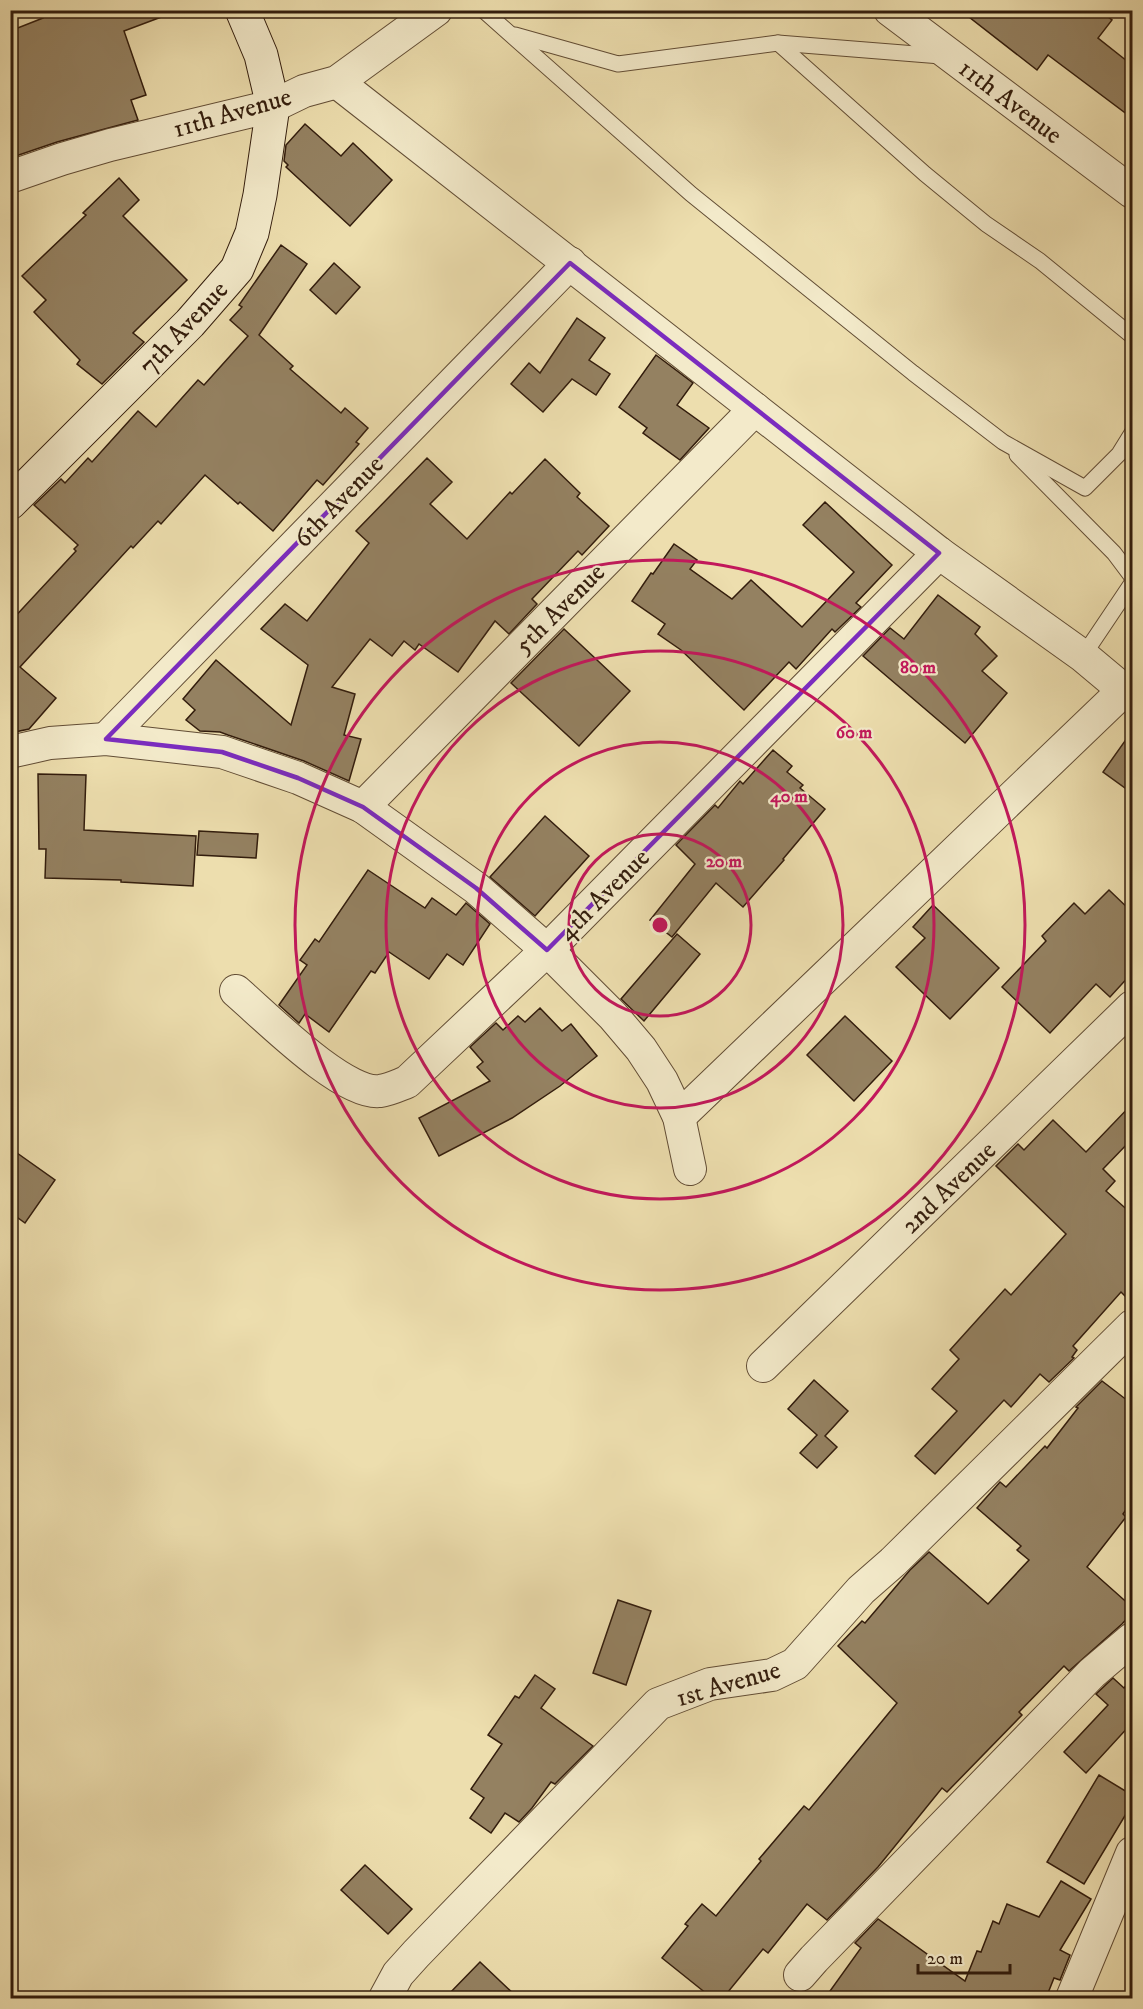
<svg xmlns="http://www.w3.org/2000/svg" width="1143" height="2009" font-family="'IM FELL DW Pica',serif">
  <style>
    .building { fill: #948161; stroke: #331d0d; stroke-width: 1.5 }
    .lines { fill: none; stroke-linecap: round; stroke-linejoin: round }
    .lane-casing { stroke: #624d35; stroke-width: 17 }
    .street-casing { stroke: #624d35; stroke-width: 34 }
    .secondary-casing { stroke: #331d0d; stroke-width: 35 }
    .lane { stroke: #f3eaca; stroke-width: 15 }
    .street { stroke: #f3eaca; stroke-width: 32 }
    .secondary { stroke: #f3eaca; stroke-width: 33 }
    .marked { fill: none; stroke: #7b2cbf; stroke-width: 4.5; stroke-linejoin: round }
    .ring { fill: none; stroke: #c2185b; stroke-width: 3 }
    .labels { text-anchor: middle; stroke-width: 4.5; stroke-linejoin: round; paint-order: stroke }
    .street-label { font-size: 26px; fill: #331d0d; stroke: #f3eaca }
    .centre { fill: #c2185b; stroke: #f3eaca; stroke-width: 3 }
    .ring-label { font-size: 18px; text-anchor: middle; font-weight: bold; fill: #c2185b; stroke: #f3eaca; stroke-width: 4.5; stroke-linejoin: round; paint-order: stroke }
  </style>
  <rect width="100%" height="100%" fill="#eddeae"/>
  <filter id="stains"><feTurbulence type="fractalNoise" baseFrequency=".00333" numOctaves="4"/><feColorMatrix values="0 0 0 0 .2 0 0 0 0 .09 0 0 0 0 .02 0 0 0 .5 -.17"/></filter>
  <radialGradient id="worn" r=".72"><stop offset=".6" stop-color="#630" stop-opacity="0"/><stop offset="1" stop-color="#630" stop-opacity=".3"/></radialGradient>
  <g class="building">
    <path d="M40,10H171L172,13L124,31L146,95L131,100L138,120L57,142L10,158V31L43,18Z"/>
    <path d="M960,10H1099L1112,20L1098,38L1132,65V118L1048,55L1037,70Z"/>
    <path d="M305,124L341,156L353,143L392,180L350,226L286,167L288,165L284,161L286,145Z"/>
    <path d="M119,178L139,200L123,216L187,280L133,333L144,342L102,384L77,364L80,360L34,312L46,300L22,276L86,215L83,213Z"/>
    <path d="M281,245L307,264L259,335L293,366L290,369L341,413L345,408L368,428L356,442L359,444L323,485L317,480L273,531L240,502L238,504L205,475L161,524L158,521L133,548L131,546L20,667L56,698L29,729L10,733V622L76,551L74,549L78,545L34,505L61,479L65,483L88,458L92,462L138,411L156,427L198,380L204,385L248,336L230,320L242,307L239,305Z"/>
    <path d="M334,263L360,287L336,314L310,290Z"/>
    <path d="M577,318L605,338L589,360L610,374L596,395L572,379L543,412L511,384L529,363L540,373Z"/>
    <path d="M656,355L693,383L677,405L709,428L680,460L643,433L647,428L619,407Z"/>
    <path d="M427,458L452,482L430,504L467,539L510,492L512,494L545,459L580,493L577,497L609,526L582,555L578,551L532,599L537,604L509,634L495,621L458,672L419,644L415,650L404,641L392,656L370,639L332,687L355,694L344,735L361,739L349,781L304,761L228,735L220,732L200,731L186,720L195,710L183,699L216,660L291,725L308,665L261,629L285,604L307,621L369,543L356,531Z"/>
    <path d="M825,502L892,565L856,603L861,607L835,632L832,629L796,669L789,662L744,710L681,650L658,634L665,624L632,601L651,573L653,574L674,544L697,560L690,569L732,599L751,580L802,627L854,572L803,525Z"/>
    <path d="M938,595L980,627L975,634L997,656L982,671L1007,693L965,743L863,656L890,628L904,639Z"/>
    <path d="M564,629L630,691L579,746L511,683Z"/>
    <path d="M1132,731V793L1103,772Z"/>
    <path d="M773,750L792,766L787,772L803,785L800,788L825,809L783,859L784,860L743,907L716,883L672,937L650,920L695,864L676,845L715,805L718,808L740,781L743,784Z"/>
    <path d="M38,774L86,775L84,830L196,836L193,886L121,882V880L45,878L46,849H39Z"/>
    <path d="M545,816L589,856L535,916L490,877Z"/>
    <path d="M199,831L258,834L256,858L197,855Z"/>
    <path d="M368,870L425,908L432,898L456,915L466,903L490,924L463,965L447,954L429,979L389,952L375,973L371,971L329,1032L305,1014L299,1023L279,1005L307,965L300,960L315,939L319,942Z"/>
    <path d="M1109,890L1132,912V973L1110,997L1096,984L1050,1033L1002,987L1046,941L1042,936L1074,903L1085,914Z"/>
    <path d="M933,905L999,968L950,1019L896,967L925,938L913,927Z"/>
    <path d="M677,934L700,954L644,1021L621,999Z"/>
    <path d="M540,1008L562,1031L571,1024L597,1056L560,1086L512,1118L439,1156L419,1118L490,1081L477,1067L483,1062L470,1047L496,1023L503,1030L518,1016L525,1022Z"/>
    <path d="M845,1016L892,1061L854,1101L807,1055Z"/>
    <path d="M1132,1104V1139L1103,1169L1115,1181L1106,1191L1132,1214V1303L1121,1292L1073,1346L1077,1350L1072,1357L1074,1358L1049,1382L1040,1374L1011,1407L1004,1400L935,1474L915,1456L957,1411L932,1389L959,1359L950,1350L1005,1289L1011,1295L1066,1234L996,1166L1018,1144L1024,1150L1053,1120L1086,1152Z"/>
    <path d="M10,1148L55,1180L25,1223L10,1212Z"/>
    <path d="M814,1380L848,1411L825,1436L837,1447L817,1468L800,1453L817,1435L788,1409Z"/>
    <path d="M1102,1381L1132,1404V1501L1123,1514L1126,1517L1087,1567L1132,1607V1613L1122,1624L1069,1671L1064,1666L1019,1712L1022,1715L947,1792L942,1788L878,1867L827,1920L807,1904L768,1953L763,1949L723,1998H712L662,1958L688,1926L685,1924L702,1904L716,1916L761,1861L759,1859L776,1839L804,1806L809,1810L897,1703L838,1646L862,1621L865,1623L910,1570L929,1552L988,1604L1029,1560L1017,1550L1021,1546L977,1508L1000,1482L1006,1487L1045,1446L1047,1448L1078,1408L1076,1407Z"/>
    <path d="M618,1600L651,1611L626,1685L593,1673Z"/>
    <path d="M535,1675L555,1689L541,1708L593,1746L555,1784L551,1782L532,1808L519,1822L505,1813L491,1833L470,1818L484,1798L471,1789L502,1744L488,1735L515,1696L519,1698Z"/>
    <path d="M1113,1678L1124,1688L1132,1679V1726L1131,1724L1086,1773L1064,1752L1108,1705L1096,1694Z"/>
    <path d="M1099,1775L1132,1795V1804L1084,1884L1047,1862Z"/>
    <path d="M365,1865L412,1909L388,1934L341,1890Z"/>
    <path d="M1061,1881L1091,1899L1060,1950L1070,1955L1060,1980L1054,1978L1046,1998H825L861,1948L855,1943L878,1919L965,1981L977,1951L981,1952L993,1921L999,1924L1007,1904L1039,1917Z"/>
    <path d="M480,1962L518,1998H445Z"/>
  </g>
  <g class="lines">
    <defs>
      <g id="lane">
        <path d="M483,10L691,194L913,373L1003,442L1085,488L1119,454L1132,433"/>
        <path d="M515,35L618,64L778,43L941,56"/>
        <path d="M778,43L925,174L986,224L1040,261L1132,336"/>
        <path d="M1017,455L1114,553L1132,577"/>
        <path d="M1083,656L1132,583"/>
      </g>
      <g id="street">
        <path d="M890,10L1132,192"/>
        <path d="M337,82L939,553L1083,656L1132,697"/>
        <path d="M10,177L62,159L110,145L273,106L304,91L337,82L436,10"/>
        <path d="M106,739L570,263"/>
        <path d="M10,752L50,743L106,739L222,752L298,778L363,807L476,888L547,950L613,1016L641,1049L662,1081L679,1117L690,1169"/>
        <path d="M363,807L755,409"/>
        <path d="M236,991C264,1015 344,1096 380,1091C389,1090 399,1085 407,1082L547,950L939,553"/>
        <path d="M679,1117L1123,691"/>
        <path d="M763,1366L1132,1007"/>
        <path d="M800,1975L814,1959L1092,1673L1132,1639"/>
        <path d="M385,1998L398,1974L416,1954L658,1704L710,1684L772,1675L795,1664L861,1590L893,1562L1132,1326"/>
        <path d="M1072,1998L1132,1853"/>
      </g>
      <path id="secondary" d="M10,503L190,323L237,269L252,233L260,195L273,106L261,55L242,10"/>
    </defs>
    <use href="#lane" class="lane-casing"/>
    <use href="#street" class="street-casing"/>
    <use href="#secondary" class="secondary-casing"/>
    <use href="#lane" class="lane"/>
    <use href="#street" class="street"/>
    <use href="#secondary" class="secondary"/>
  </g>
  <path class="marked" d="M570,263L939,553L547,950L476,888L363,807L298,778L222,752L106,739Z"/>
  <g class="ring">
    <circle cx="660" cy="925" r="91"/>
    <circle cx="660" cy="925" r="183"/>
    <circle cx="660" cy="925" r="274"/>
    <circle cx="660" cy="925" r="365"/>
  </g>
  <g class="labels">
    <g class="street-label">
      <text transform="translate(1011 101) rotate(37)" y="9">11th Avenue</text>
      <text transform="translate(232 112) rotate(-16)" y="9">11th Avenue</text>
      <text transform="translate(183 327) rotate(-47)" y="9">7th Avenue</text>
      <text transform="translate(338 501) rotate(-46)" y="9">6th Avenue</text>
      <text transform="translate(559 608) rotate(-45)" y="9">5th Avenue</text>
      <text transform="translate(603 894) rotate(-45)" y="9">4th Avenue</text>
      <text transform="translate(948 1187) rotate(-44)" y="9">2nd Avenue</text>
      <text transform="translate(728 1683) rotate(-16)" y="9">1st Avenue</text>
    </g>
  </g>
  <circle cx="660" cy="925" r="9" class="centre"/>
  <g class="ring-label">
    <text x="918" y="673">80 m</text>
    <text x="854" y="738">60 m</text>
    <text x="789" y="802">40 m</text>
    <text x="724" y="867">20 m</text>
  </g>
  <rect width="1143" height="2009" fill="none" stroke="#eddeae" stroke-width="36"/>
  <rect x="12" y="12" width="1119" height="1985" fill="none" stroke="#331d0d" stroke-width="3"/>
  <rect x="18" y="18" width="1107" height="1973" fill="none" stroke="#331d0d" stroke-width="1.5"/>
  <path d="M918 1964v9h92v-9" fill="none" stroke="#331d0d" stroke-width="3"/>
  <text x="927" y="1964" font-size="18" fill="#331d0d" stroke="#f3eaca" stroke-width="4.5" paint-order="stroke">20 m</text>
  <rect width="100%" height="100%" filter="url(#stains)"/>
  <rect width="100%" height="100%" fill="url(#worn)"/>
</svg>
